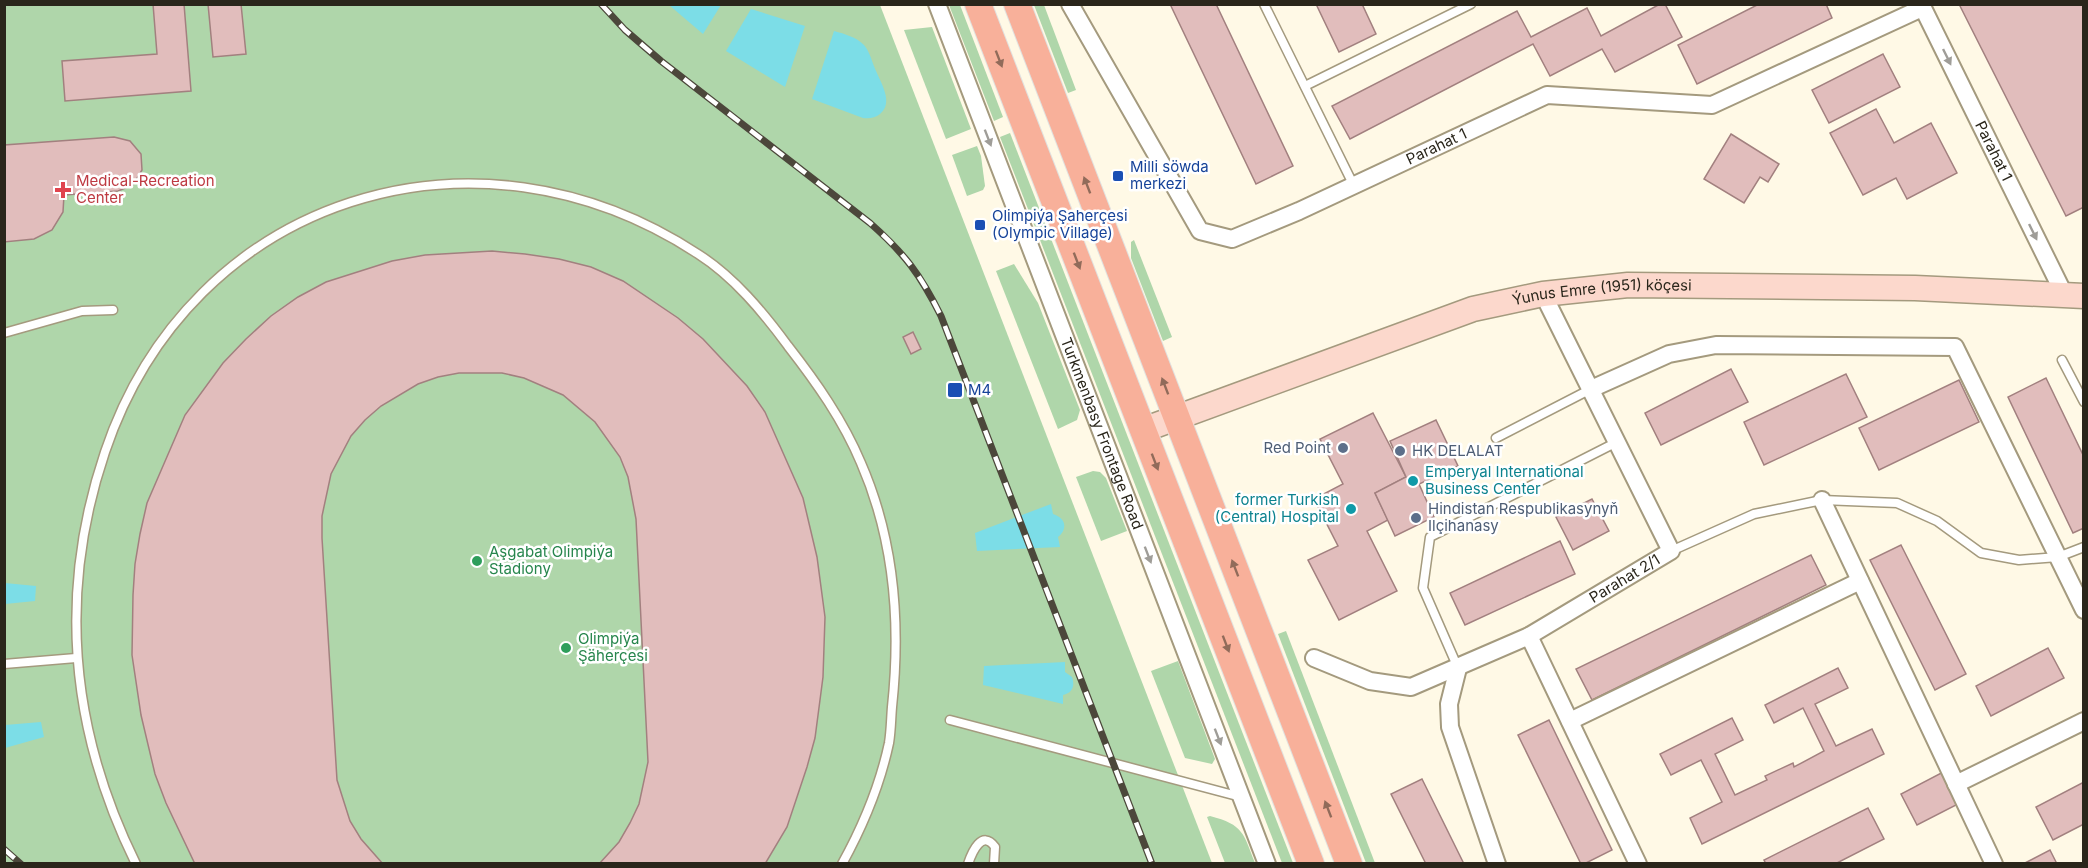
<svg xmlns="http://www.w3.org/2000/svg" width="2088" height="868" font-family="Inter,sans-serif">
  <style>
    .green { fill: #afd6aa }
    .water { fill: #7cdde7 }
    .building { fill: #e1bdbc; stroke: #a2807f; stroke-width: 1.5 }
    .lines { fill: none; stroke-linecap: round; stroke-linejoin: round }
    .lane-casing { stroke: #a49a7e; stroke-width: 11 }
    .street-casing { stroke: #a49a7e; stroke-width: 20 }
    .secondary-casing { stroke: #a49a7e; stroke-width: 27 }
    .primary-casing { stroke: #e1e1df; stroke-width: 28 }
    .lane { stroke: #fff; stroke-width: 8 }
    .street { stroke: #fff; stroke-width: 16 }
    .secondary { stroke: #fcd8cc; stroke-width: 24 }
    .primary { stroke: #f8b09a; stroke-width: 26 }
    .rail-casing { stroke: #4c473b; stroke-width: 7 }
    .rail { stroke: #fff; stroke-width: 4.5; stroke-dasharray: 14; stroke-linecap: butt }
    .oneway { fill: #9f9d98 }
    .oneway2 { fill: #916b5a }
    .transit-dot { fill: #1a4fb4; stroke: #fff; stroke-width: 2 }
    .health-dot { fill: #e0444e; stroke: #fff; stroke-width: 2 }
    .service-dot { fill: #5c6f8a; stroke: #fff; stroke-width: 2 }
    .culture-dot { fill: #0f9aa8; stroke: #fff; stroke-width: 2 }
    .leisure-dot { fill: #2e9e5b; stroke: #fff; stroke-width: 2 }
    .labels { text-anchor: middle; stroke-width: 5; stroke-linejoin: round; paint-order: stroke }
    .street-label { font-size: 15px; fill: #2a261b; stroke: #fff }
    .transit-label { font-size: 15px; fill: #164399; stroke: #fff; text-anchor: start }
    .health-label { font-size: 15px; fill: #be3a42; stroke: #fff; text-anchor: start }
    .service-label { font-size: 15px; fill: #4e5e75; stroke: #fff; text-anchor: start }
    .culture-label { font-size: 15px; fill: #0d838f; stroke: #fff; text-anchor: start }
    .leisure-label { font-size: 15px; fill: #27864d; stroke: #fff; text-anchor: start }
  </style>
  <rect width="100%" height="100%" fill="#fff9e6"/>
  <g class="green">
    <path d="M5,5H880L1212,863L5,864Z"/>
    <path d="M949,5H960L1003,117L994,121Z"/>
    <path d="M1034,5H1044L1076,90L1068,93Z"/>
    <path d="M932,27L971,129L946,139L904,30Z"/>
    <path d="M1010,133L1293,863H1282L1000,137Z"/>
    <path d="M977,146L981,156L985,186L983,190L967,196L952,155Z"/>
    <path d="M1134,240L1172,337L1163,341L1131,258V242Z"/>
    <path d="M1014,264L1038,303L1080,410L1077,420L1058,429L996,271Z"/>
    <path d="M1093,471L1100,472L1106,478L1127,531L1101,541L1076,477Z"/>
    <path d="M1286,631L1375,863H1366L1278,634Z"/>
    <path d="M1178,661L1215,759L1212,764L1185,758L1151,671Z"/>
    <path d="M1210,816C1244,825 1243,833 1255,863H1225L1207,817Z"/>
  </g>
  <g class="water">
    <path d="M669,5H721L703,34Z"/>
    <path d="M751,9L805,26L785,87L726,51Z"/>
    <path d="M834,31C845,34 856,37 864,45C870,52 872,62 876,71C881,83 894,103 880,114C875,118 869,119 863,118L812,99Z"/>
    <path d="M1051,504L1053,514C1066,518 1068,529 1058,537L1060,547L977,551L975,533Z"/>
    <path d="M5,583L36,586L35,601L5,604Z"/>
    <path d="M1065,662V672L1072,677C1075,685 1073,693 1063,695V704L983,685L984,666Z"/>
    <path d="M41,722L44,737L5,748V725Z"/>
  </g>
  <g class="building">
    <path d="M153,4H184L191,91L65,101L62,61L157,54Z"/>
    <path d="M208,4H241L246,54L213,57Z"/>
    <path d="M1170,4H1216L1293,166L1256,184Z"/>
    <path d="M1316,4H1362L1376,34L1339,52Z"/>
    <path d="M1660,4H1665L1682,37L1615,72L1602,49L1550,76L1533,44L1350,139L1332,106L1517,11L1531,37L1587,8L1601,36Z"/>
    <path d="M1759,4H1826L1832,18L1697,84L1678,45Z"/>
    <path d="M1959,4H2084V207L2066,216Z"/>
    <path d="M1883,54L1900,87L1829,123L1812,90Z"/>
    <path d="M1876,109L1894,143L1931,123L1957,173L1907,199L1896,178L1863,195L1830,133Z"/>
    <path d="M1731,134L1779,164L1768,182L1760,177L1744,203L1704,179Z"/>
    <path d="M114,137L130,141L141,154L142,170L133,185L118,191L64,195L63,212L52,230L34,239L4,242V145Z"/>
    <path d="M492,251L525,254L559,259L591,267L623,281L678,318L703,339L747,386L765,412L803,498L817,557L825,617L823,677L815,738L807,767L787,827L765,864H599L619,842L630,823L639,804L648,762L636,519L628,477L620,457L595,422L563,395L524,378L502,373H459L438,377L418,384L381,406L365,420L351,436L331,474L322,516V538L337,780L350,821L361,839L383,864H195L166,803L155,774L141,715L132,655L133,595L135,564L140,534L147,503L185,415L223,363L246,339L271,316L298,297L326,282L392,261L425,255Z"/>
    <path d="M913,332L921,349L911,354L903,337Z"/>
    <path d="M1731,369L1748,402L1661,445L1645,413Z"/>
    <path d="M1846,374L1867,417L1764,465L1744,422Z"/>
    <path d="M2046,378L2084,457V528L2073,533L2008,397Z"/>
    <path d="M1959,380L1979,422L1879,470L1859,428Z"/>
    <path d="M1373,413L1406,477L1375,493L1388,520L1367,531L1397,591L1339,620L1308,560L1338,546L1314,499L1343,484L1320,439Z"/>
    <path d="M1436,420L1458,466L1419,484L1434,517L1395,536L1375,493L1406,477L1390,441Z"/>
    <path d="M1592,499L1609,531L1573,550L1556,517Z"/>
    <path d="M1560,541L1575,574L1465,625L1450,593Z"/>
    <path d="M1901,545L1966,674L1935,690L1870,560Z"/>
    <path d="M1811,555L1826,585L1592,700L1576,669Z"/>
    <path d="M2048,648L2064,678L1991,716L1976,686Z"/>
    <path d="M1838,668L1848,688L1815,704L1836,746L1872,729L1884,754L1702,844L1690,818L1722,802L1701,760L1671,775L1660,754L1732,718L1743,740L1715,754L1735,795L1767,780L1765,776L1793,763L1794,767L1824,751L1803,708L1774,723L1765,705Z"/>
    <path d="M1549,720L1612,850L1584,864H1581L1518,735Z"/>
    <path d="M1947,770L1962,802L1917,825L1901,794Z"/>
    <path d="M1422,779L1464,864H1426L1391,794Z"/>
    <path d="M2084,782V824L2053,840L2036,807Z"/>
    <path d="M1868,808L1884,839L1835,864H1766L1764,860Z"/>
    <path d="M2050,850L2057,864H2023Z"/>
  </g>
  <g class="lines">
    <defs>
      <g id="lane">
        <path d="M1264,4L1354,186"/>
        <path d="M1305,86L1471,4"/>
        <path d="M4,333L82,311L113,310"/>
        <path d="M2062,360L2084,402"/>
        <path d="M1496,438L1591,389"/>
        <path d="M1671,551L1754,514L1822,500L1897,503L1937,521L1981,553L2019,560L2058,557L2084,547"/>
        <path d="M4,664L76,658"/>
        <path d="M1458,668L1423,588L1430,537L1617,442"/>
        <path d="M950,720L1241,797"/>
        <path d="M136,864C70,730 57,594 105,452C191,196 476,108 698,254C734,277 763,312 788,346C816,382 843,420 861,463C895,541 901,623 892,707C891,719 891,731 889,743C880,785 863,826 842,864"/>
        <path d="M968,864C972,852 982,829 995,847L994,864"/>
      </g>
      <g id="street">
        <path id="s1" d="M937,4L1267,864"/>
        <path id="s2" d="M1070,4L1200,231L1232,239L1299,211L1547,95L1712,105L1922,8"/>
        <path id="s3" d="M1921,4L2064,294"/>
        <path d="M1591,389L1669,354L1716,345L1955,347L2084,610"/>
        <path d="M1822,500L1994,864"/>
        <path d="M1529,636L1638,864"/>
        <path id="s4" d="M1314,658L1370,681L1411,687L1529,636L1671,551L1543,294"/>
        <path d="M1458,668L1449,704L1450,727L1497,864"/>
        <path d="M1570,721L1860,581"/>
        <path d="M1956,784L2084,721"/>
      </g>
      <g id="secondary">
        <path id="s5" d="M1143,430L1473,309L1543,294L1628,285L1915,288L2084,296"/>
      </g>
      <g id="primary">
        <path d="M978,4L1311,864"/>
        <path d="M1017,4L1349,864"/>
      </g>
    </defs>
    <use href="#lane" class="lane-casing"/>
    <use href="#street" class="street-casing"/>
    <use href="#secondary" class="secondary-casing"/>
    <use href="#primary" class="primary-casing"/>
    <use href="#lane" class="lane"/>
    <use href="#street" class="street"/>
    <use href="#secondary" class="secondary"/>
    <use href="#primary" class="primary"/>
    <defs>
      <g id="rail">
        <path d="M601,4L625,30L661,61L870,223C905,254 920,274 941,316L1152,864"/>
        <path d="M4,849L21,864"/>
      </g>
    </defs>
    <use href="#rail" class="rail-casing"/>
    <use href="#rail" class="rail"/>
  </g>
  <defs><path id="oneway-solid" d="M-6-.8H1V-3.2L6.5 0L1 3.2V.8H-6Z" transform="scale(1.5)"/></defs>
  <g class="oneway">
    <use href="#oneway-solid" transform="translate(1947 57) rotate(64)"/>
    <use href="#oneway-solid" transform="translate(988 138) rotate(69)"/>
    <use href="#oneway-solid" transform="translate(2033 232) rotate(64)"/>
    <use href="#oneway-solid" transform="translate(1148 555) rotate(69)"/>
    <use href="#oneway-solid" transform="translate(1218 737) rotate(69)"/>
  </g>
  <g class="oneway2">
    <use href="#oneway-solid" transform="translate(999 59) rotate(69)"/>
    <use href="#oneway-solid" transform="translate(1087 185) rotate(-111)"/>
    <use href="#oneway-solid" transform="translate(1077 261) rotate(69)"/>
    <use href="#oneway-solid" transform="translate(1165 386) rotate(-111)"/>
    <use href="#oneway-solid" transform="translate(1155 462) rotate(69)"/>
    <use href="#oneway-solid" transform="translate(1235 568) rotate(-111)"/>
    <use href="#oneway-solid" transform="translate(1226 644) rotate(69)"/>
    <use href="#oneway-solid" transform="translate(1328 809) rotate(-111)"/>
  </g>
  <g class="transit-dot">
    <rect x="1112" y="170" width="12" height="12" rx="3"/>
    <rect x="974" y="219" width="12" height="12" rx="3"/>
    <rect x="947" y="382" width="16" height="16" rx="3"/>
  </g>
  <path class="health-dot" d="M60 181h6v6h6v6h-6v6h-6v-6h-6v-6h6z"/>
  <g class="service-dot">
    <circle cx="1343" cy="448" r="6"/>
    <circle cx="1400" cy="451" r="6"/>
    <circle cx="1416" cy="518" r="6"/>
  </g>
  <g class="culture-dot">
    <circle cx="1413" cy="481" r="6"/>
    <circle cx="1351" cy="509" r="6"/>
  </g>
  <g class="leisure-dot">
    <circle cx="477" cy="561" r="6"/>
    <circle cx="566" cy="648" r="6"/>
  </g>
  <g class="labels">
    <g class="street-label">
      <text dy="5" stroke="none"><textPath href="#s2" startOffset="519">Parahat 1</textPath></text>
      <text dy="5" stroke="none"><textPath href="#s3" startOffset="164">Parahat 1</textPath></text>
      <text dy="5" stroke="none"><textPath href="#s5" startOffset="482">Ýunus Emre (1951) köçesi</textPath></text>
      <text dy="5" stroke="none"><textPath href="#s1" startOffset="460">Turkmenbasy Frontage Road</textPath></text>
      <text dy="5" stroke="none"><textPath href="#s4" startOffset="342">Parahat 2/1</textPath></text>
    </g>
    <g class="transit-label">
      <text x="1130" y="172">Milli söwda<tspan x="1130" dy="17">merkezi</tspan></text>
      <text x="992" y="221">Olimpiýa Şaherçesi<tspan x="992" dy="17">(Olympic Village)</tspan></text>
      <text x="968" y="395">M4</text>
    </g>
    <g class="health-label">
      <text x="76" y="186">Medical-Recreation<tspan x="76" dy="17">Center</tspan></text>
    </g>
    <g class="service-label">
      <text x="1331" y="453" text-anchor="end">Red Point</text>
      <text x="1412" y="456">HK DELALAT</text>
      <text x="1428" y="514">Hindistan Respublikasynyň<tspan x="1428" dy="17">Ilçihanasy</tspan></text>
    </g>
    <g class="culture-label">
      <text x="1425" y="477">Emperyal International<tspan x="1425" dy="17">Business Center</tspan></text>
      <text x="1339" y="505" text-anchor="end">former Turkish<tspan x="1339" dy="17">(Central) Hospital</tspan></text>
    </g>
    <g class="leisure-label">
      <text x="489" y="557">Aşgabat Olimpiýa<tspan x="489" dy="17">Stadiony</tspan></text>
      <text x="578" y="644">Olimpiýa<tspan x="578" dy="17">Şäherçesi</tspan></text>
    </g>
  </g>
  <rect width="2088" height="868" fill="none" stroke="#2a261b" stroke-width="12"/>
</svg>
